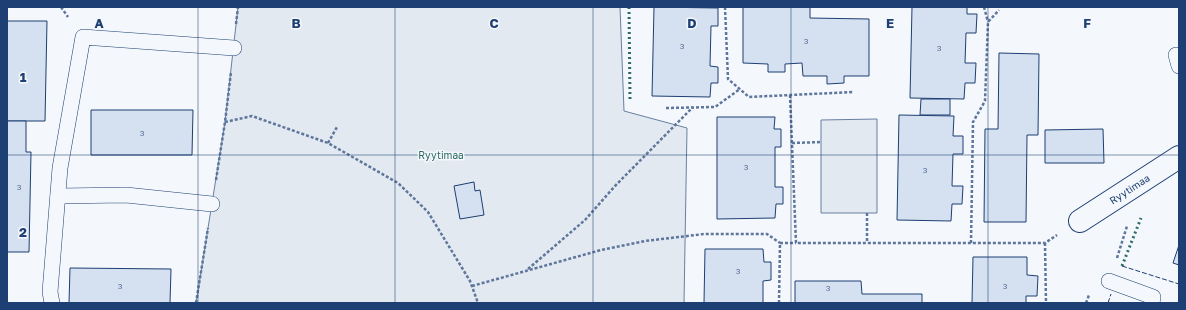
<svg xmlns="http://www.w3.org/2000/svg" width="1186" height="310" font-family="'Golos Text',sans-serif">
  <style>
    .green { fill: #e3e9f0; stroke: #687fa3 }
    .building { fill: #d5e0f0; stroke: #1d3f73 }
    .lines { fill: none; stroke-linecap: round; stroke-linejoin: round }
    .service-casing { stroke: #1d3f73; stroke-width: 16 }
    .minor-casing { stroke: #1d3f73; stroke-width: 24 }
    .path { stroke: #5e769c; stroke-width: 2.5; stroke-dasharray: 3 2; stroke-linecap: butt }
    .service { stroke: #f4f7fb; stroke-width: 15 }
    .minor { stroke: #f4f7fb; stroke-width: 22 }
    .hedge { stroke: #2c6c60; stroke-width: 3; stroke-dasharray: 2 3; stroke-linecap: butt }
    .fence { stroke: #1d3f73; stroke-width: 1; stroke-dasharray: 5 2; stroke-linecap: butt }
    .grid { fill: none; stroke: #1d3f73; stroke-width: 1; stroke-opacity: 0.55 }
    .labels { text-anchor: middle; stroke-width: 3; stroke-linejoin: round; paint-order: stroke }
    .number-label { font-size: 8px; fill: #4b6792 }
    .park-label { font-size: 10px; fill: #2c6c60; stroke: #f4f7fb }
    .street-label { font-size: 10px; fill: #1d3f73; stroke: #f4f7fb }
    .grid-label { font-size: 13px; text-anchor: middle; font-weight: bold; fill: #1d3f73; stroke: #f4f7fb; stroke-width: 3; stroke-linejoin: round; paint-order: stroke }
  </style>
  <rect width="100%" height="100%" fill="#f4f7fb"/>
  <g class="green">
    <path d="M238,7H620L624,111L687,128L684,303H196L225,122Z"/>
    <path d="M877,119V213H821V120Z"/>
  </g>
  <g class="building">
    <path d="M654,7L718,8V26H711L710,66L718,67V83H711L710,97L652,96Z"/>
    <path d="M743,7H810V18L869,19V76H844V83L827,84V76H803L802,63L785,64V72H768V64L743,63Z"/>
    <path d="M912,7H967V14H977L976,33H966L965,63H976L975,83H965L964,99L910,98Z"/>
    <path d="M7,21H47L45,121H7Z"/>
    <path d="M999,53L1039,54L1038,135H1027L1026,222H984L985,129H998Z"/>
    <path d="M921,99H950V115H920Z"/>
    <path d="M91,110H193L192,155H91Z"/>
    <path d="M899,115L954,116L953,136H963V154H953L952,186H963L962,204H952L951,221L897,220Z"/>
    <path d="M717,117H775L774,129H781V147H775V187H783V204H776L775,218L717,219Z"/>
    <path d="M7,121H26V152H31L29,252H7Z"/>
    <path d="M1103,129L1104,163H1045V130Z"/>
    <path d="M474,182L475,191L480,190L484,215L460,219L454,186Z"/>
    <path d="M1179,245V265L1173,263Z"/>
    <path d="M705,249H763L764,262H771V280L763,281V303H704Z"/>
    <path d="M973,257H1027V275L1038,276L1037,296H1026V303H972Z"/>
    <path d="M70,268L171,269L170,303H69Z"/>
    <path d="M795,281H861L862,294H922V303H795Z"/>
  </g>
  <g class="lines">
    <defs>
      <g id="service">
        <path d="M1176,55L1179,66"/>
        <path d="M58,196L126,195L212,204"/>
        <path d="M1109,281L1153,297L1152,303"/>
        <path d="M52,303L50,292L60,168L83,37L234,48"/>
      </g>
      <g id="minor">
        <path id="s1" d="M1080,221L1179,157"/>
      </g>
    </defs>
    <use href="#service" class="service-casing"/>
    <use href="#minor" class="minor-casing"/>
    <g class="path">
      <path d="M61,7L68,17"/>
      <path d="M725,7L728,79L749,97L853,92"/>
      <path d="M984,7L988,22"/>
      <path d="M236,24L238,7"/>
      <path d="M790,95L796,243H1045L1057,235"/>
      <path d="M666,108L715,107L740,89"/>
      <path d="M225,122L252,116L328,143L398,183L428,212L470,281L478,303"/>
      <path d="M328,143L337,127"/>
      <path d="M792,143L821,142"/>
      <path d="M216,180L225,122L231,72"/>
      <path d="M867,213V243"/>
      <path d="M971,243L973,122L985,101L988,22L999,10"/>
      <path d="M1045,243L1046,303"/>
      <path d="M1117,258L1127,226"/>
      <path d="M528,269L585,220L615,186L693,107"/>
      <path d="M472,286L601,250L645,241L704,234H767L780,243"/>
      <path d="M196,303L208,228"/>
      <path d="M779,303L780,243H796"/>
      <path d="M1086,303L1089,295"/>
    </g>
    <use href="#service" class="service"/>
    <use href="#minor" class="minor"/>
    <g class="hedge">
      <path d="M629,7L630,100"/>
      <path d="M1122,266L1141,218"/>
    </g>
    <g class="fence">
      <path d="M1122,266L1179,284"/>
      <path d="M1108,303L1111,294"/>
    </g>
  </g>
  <path class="grid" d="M198,7V303M395,7V303M593,7V303M791,7V303M988,7V303M7,155H1179"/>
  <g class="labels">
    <g class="number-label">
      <text x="806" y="44">3</text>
      <text x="682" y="49">3</text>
      <text x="939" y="51">3</text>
      <text x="142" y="136">3</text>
      <text x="746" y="170">3</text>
      <text x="925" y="173">3</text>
      <text x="19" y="190">3</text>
      <text x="738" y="274">3</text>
      <text x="120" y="289">3</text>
      <text x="1005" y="289">3</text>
      <text x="828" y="291">3</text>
    </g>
    <g class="park-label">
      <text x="441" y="159">Ryytimaa</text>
    </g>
    <g class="street-label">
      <text dy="4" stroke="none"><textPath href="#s1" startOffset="59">Ryytimaa</textPath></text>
    </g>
  </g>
  <g class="grid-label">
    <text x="99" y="28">A</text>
    <text x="296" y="28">B</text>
    <text x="494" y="28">C</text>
    <text x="692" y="28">D</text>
    <text x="890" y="28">E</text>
    <text x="1087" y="28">F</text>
    <text x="23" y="82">1</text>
    <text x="23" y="237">2</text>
  </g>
  <rect width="1186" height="310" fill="none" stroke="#1d3f73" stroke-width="16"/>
</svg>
